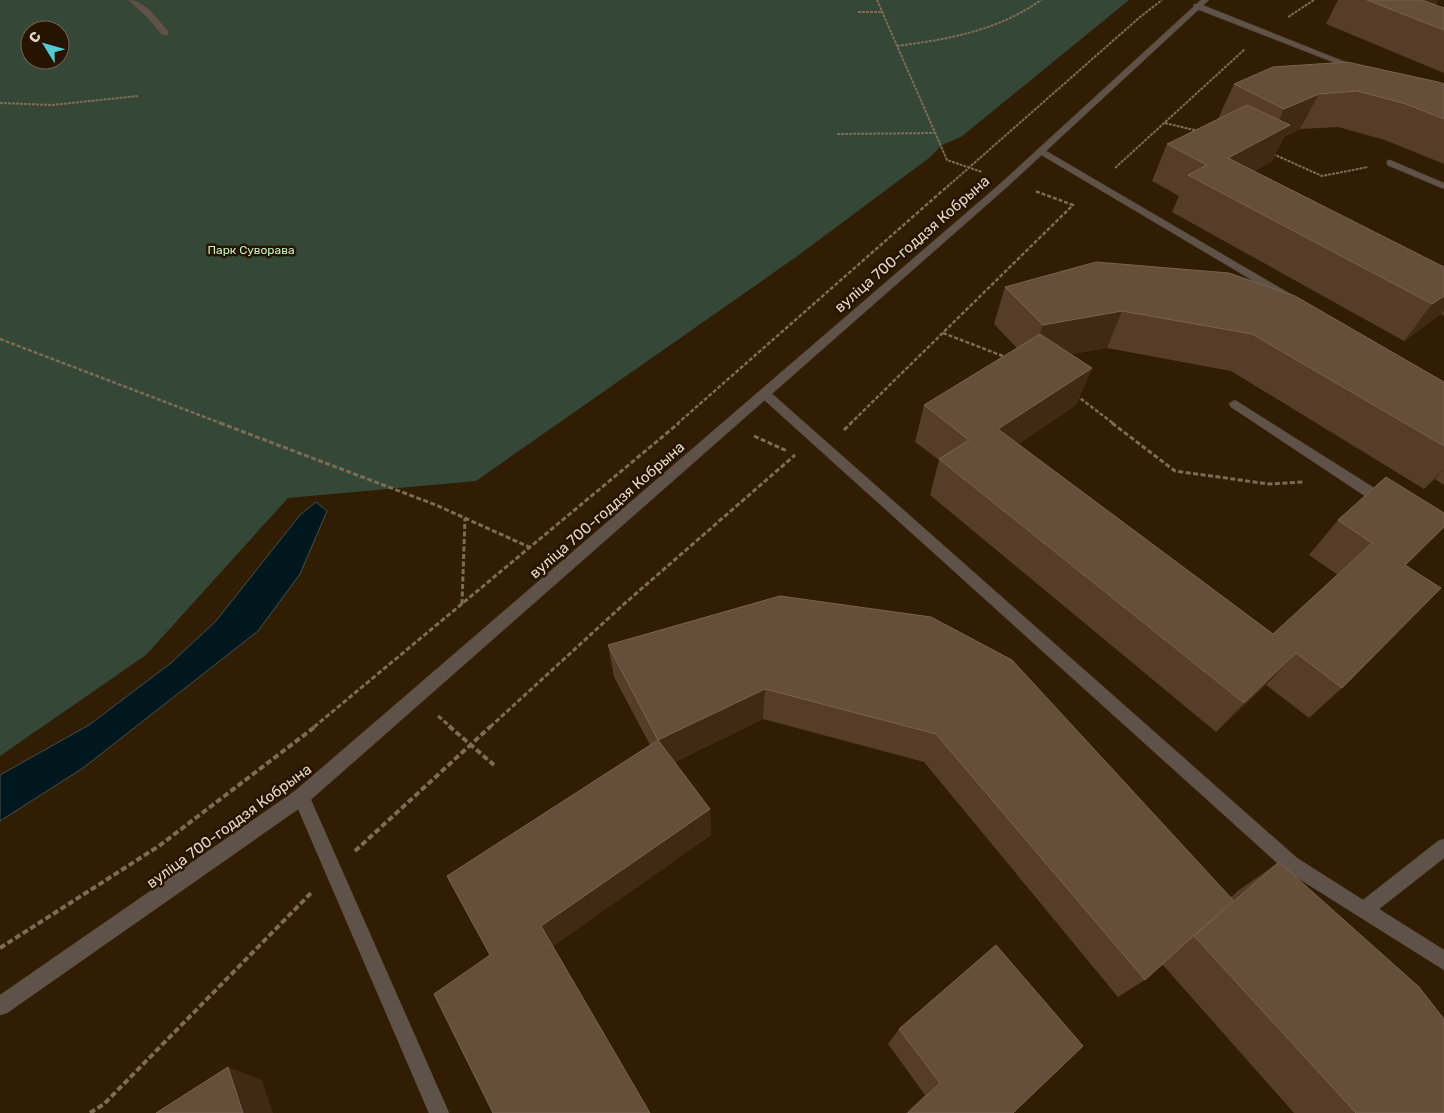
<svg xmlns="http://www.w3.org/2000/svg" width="1444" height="1113" font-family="Rubik,sans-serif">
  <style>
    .green { fill: #354837; fill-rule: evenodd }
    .water { fill: #00181d; stroke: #445150 }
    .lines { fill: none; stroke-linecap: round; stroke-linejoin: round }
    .service-casing { stroke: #4d3b22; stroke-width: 1 }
    .tertiary-casing { stroke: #4d3b22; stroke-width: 1 }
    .path-far3 { stroke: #7c6c56; stroke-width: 2; stroke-dasharray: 3 1; stroke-linecap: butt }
    .path-far2 { stroke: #7c6c56; stroke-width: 2.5; stroke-dasharray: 4 2; stroke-linecap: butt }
    .path-far1 { stroke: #7c6c56; stroke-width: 3; stroke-dasharray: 5 2.5; stroke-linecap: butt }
    .path { stroke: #7c6c56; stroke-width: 4; stroke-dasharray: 6 3; stroke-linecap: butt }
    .service { fill: #5e5249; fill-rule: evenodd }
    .tertiary { fill: #5e5249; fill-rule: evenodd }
    .wall { fill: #563d29 }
    .shaded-wall { fill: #402a13 }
    .building { fill: #654e3a; stroke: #796350 }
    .labels { text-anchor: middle; stroke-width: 5; stroke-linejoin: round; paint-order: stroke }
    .far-park-label { font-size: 12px; fill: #c2f1c7; stroke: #261400 }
    .street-label { font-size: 15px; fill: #e3d6c7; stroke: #261400 }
  </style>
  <rect width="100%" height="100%" fill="#301d03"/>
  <path class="green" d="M0,0H1129L961,137L942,145L929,158L796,257L476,481L288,498L146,655L0,756ZM30,30H60V60H30Z"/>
  <path class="water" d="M316,502L327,511L300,574L258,631L83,768L0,821V775L89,725L171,663L216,621L300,515Z"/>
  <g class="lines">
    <defs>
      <g id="service">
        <path d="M128,0C145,0 158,19 168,31V35H162L148,18Z"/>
        <path d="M1194,4H1200L1363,69L1356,71L1194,8Z"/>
        <path d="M1041,148L1292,295L1293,297L1292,299H1284L1038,153L1036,151Z"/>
        <path d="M1390,160L1444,183V189L1387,165V161Z"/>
        <path d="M765,390L769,391L1297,858L1363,900L1438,841L1444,839V858L1379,909L1444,950V970L1285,870L761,397L759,394Z"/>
        <path d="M1235,400L1390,498L1392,502L1390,506H1380L1231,407L1229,404Z"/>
        <path d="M301,789L307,791L449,1113H429L293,797L295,791Z"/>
      </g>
      <path id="tertiary" d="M1201,0H1209L1007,187L307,803L7,1013L0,1015V995L295,791L1001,183Z"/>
    </defs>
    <use href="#service" class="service-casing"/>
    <use href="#tertiary" class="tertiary-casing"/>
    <g class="path-far3">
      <path d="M877,0L947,160L982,172"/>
      <path d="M858,12H882"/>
      <path d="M1288,17L1314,0"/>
      <path d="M897,46C949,39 997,31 1041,0"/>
      <path d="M0,103L52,105L138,96"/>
      <path d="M1165,123L1198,131"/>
      <path d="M837,134L936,133"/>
      <path d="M1273,154L1322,176L1368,167"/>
      <path d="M1115,168L1245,49"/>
      <path d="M947,187L1140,17L1162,0"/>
    </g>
    <g class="path-far2">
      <path d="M943,333L1008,358"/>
      <path d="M0,339L223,424"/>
      <path d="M1076,395L1114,424"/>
      <path d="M677,424L949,185"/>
      <path d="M850,424L1073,205L1035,191"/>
    </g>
    <g class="path-far1">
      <path d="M220,423L436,505L529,547"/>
      <path d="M1112,423L1175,471L1269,484L1303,482"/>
      <path d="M844,430L851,423"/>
      <path d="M754,436L787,451"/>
      <path d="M462,604L465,518"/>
      <path d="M438,716L451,727"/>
      <path d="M314,727L679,423"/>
      <path d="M490,727L624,604L795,455"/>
    </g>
    <g class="path">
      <path d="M449,726L494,765"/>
      <path d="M355,851L491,726"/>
      <path d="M0,948L159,846L316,726"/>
      <path d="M90,1113L104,1104L311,893"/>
    </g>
    <use href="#service" class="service"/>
    <use href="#tertiary" class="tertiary"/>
  </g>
  <g class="wall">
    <path d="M1338,0H1438L1435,5L1444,8V73L1326,24Z"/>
    <path d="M1234,84H1444V164L1385,140L1338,127L1300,129L1284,137L1272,161L1254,171L1444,267V316L1441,314L1404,341L1172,212L1179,196L1152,181L1167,144L1218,119Z"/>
    <path d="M1005,287L1295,296L1444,382V485L1435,479L1424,489L1231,371L1107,348L1071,354L1092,368L1076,405L1018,444L1273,634L1338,575L1309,555L1338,520L1419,553L1406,565L1342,688L1309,718L1266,685L1216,732L930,495L939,460L915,442L924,405L1017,348L994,324Z"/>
    <path d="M780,596L1231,897L1239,890L1279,862L1444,1113H1294L1162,964L1145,980L1118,997L924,762L763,719L675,762L710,809L711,835L553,946L490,955L650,745L614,677L608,645Z"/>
    <path d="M899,1029L1013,1113H906L925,1095L888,1044Z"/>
  </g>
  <g class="shaded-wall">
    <path d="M1410,0H1438L1432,12Z"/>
    <path d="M1319,94L1300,129L1284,137L1272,161L1217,191L1228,158L1272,135L1284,109Z"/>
    <path d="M1444,296V311L1441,314L1404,341L1432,304Z"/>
    <path d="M1122,311L1107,348L1030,362L1043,325Z"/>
    <path d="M1092,368L1076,405L986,465L998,429Z"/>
    <path d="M1444,468L1435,479L1424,489Z"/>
    <path d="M1444,528L1419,553L1372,598L1405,565Z"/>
    <path d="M1296,653L1266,685L1216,732L1244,703Z"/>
    <path d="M765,689L763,719L662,768L658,740Z"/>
    <path d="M710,809L711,835L552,947L541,926Z"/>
    <path d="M228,1067L262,1080L273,1113H243Z"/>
  </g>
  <g class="building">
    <path d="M1367,0H1422L1444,8V30Z"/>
    <path d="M1347,62L1438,82L1444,84V119L1406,104L1357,91L1319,94L1284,109L1234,84L1273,67Z"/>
    <path d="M1247,105L1290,125L1228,158L1444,267V296L1432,304L1188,175L1207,165L1167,144Z"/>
    <path d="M1096,262L1229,273L1295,296L1444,382V446L1252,334L1122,311L1043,325L1005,287Z"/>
    <path d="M1040,334L1092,368L998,429L1273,634L1372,543L1338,520L1386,477L1444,513V527L1405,565L1441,588L1342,688L1296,653L1244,703L939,459L969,440L924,405Z"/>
    <path d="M780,596L931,617L1012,660L1233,900L1145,980L936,734L765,689L658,740L608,645Z"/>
    <path d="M658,740L710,809L541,926L650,1113H493L434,994L490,955L447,876Z"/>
    <path d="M1279,862L1419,987L1444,1019V1113H1356L1194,936Z"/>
    <path d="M996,945L1083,1046L1013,1113H908L940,1083L899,1029Z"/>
    <path d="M228,1067L243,1113H156Z"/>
  </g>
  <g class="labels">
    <g class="far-park-label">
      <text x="251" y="254">Парк Суворава</text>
    </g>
    <g class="street-label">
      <text transform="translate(912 244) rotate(-41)" y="5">вуліца 700-годдзя Кобрына</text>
      <text transform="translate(607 510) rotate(-41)" y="5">вуліца 700-годдзя Кобрына</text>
      <text transform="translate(229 826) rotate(-36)" y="5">вуліца 700-годдзя Кобрына</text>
    </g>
  </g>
  <g transform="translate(45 45) rotate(307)"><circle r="24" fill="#261400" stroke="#726250"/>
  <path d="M0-4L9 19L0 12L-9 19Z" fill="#51ccd4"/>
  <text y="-8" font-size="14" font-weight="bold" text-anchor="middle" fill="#e3d6c7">С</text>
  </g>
</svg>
